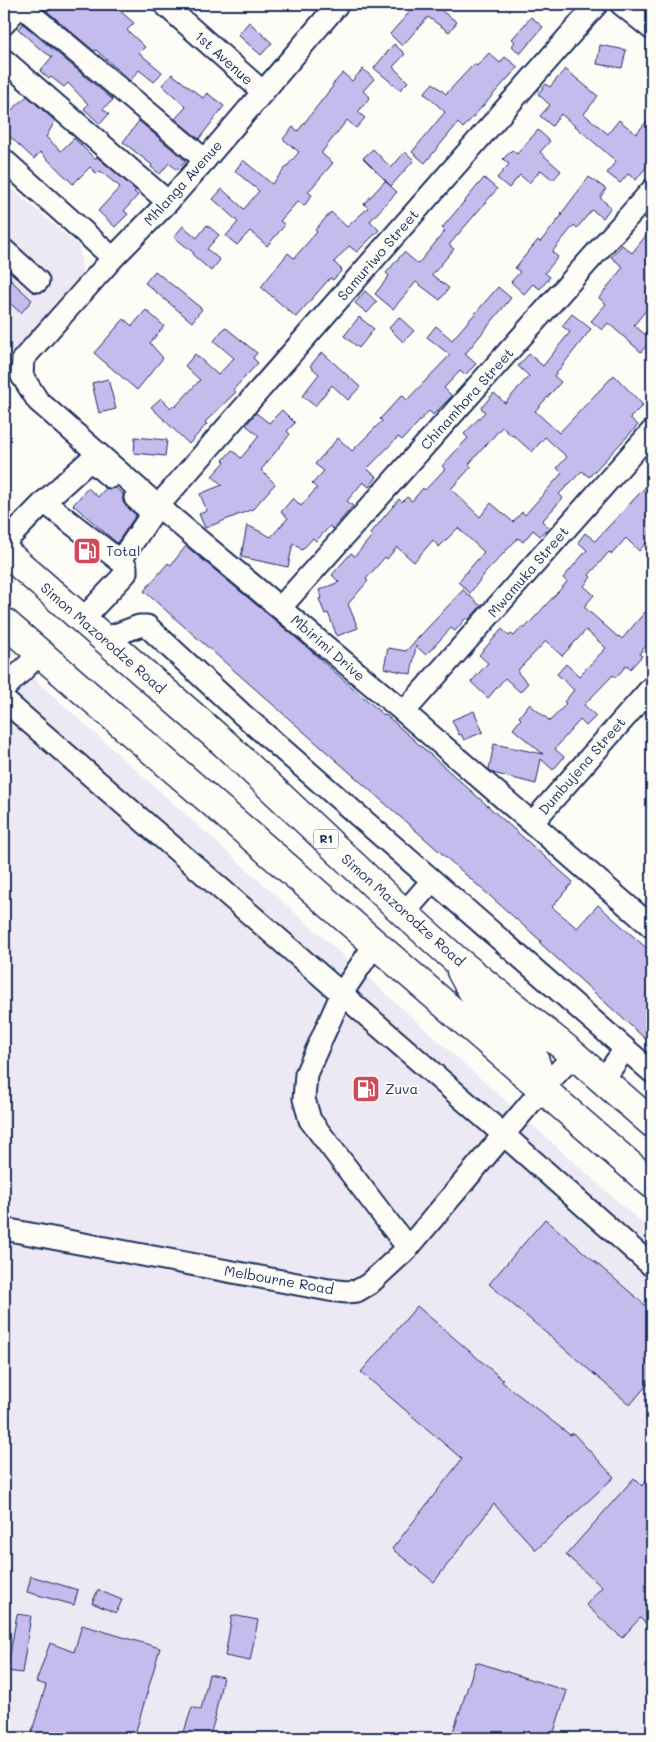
<svg xmlns="http://www.w3.org/2000/svg" width="656" height="1742" font-family="Mali,sans-serif">
  <style>
    .built { fill: #ece9f4 }
    .building { fill: #c5bced; stroke: #1b2f5e; fill-rule: evenodd }
    .lines { fill: none; stroke-linecap: round; stroke-linejoin: round }
    .minor-casing { stroke: #1b2f5e; stroke-width: 25 }
    .highway-casing { stroke: #1b2f5e; stroke-width: 31 }
    .minor { stroke: #fdfcf7; stroke-width: 21 }
    .highway { stroke: #fdfcf7; stroke-width: 28 }
    .labels { text-anchor: middle; stroke-width: 4; stroke-linejoin: round; paint-order: stroke }
    .shield { fill: #fdfcf7; stroke: #5f6c8c; stroke-width: 1 }
    .shield-label { font-size: 12px; font-weight: bold; fill: #1b2f5e }
    .street-label { font-size: 14px; fill: #1b2f5e; stroke: #fdfcf7 }
    .poi-label { font-size: 14px; fill: #1b2f5e; stroke: #fdfcf7; text-anchor: start }
  </style>
  <rect width="100%" height="100%" fill="#fdfcf7"/>
  <filter id="ink" filterUnits="userSpaceOnUse"><feTurbulence type="fractalNoise" baseFrequency=".02" numOctaves="2"/><feDisplacementMap in="SourceGraphic" scale="10" xChannelSelector="R" yChannelSelector="G"/><feConvolveMatrix kernelMatrix="1 2 1 2 8 2 1 2 1" color-interpolation-filters="sRGB"/></filter>
  <g filter="url(#ink)">
    <g class="built">
      <path d="M4,182L79,246L83,272L4,363Z"/>
      <path d="M4,652L652,1232V1738H4Z"/>
    </g>
    <g class="building">
      <path d="M43,4H112L134,23L127,30L145,47L139,53L162,72L154,82L139,70L130,81L96,50L94,51L41,6Z"/>
      <path d="M412,4H448L442,11L457,22L449,32L428,17L402,46L390,34L415,6Z"/>
      <path d="M531,17L543,27L520,54L512,46L515,42L512,39Z"/>
      <path d="M249,22L272,43L261,55L238,35Z"/>
      <path d="M23,24L113,100L103,109L109,114L100,124L84,109L88,104L68,83L64,87L51,77L49,79L40,71L52,57L39,48L18,29Z"/>
      <path d="M394,44L405,54L393,67L408,82L400,90L374,68Z"/>
      <path d="M600,45L626,50L622,68L597,64Z"/>
      <path d="M489,53L500,63L505,57L518,67L463,128L458,123L425,163L412,152L445,112L424,93L433,83L446,94L474,64L477,66Z"/>
      <path d="M363,69L374,79L363,91L370,97L358,112L365,118L356,128L347,120L322,152V154L333,163L308,192L312,195L304,206L298,201L280,221L285,225L267,246L250,231L237,245L226,236L238,222L213,199L222,189L244,209L259,191L235,171L243,160L272,184L299,152L283,139L293,127L298,131L333,86L332,85L343,73L352,81Z"/>
      <path d="M565,69L598,96L584,114L608,134L619,120L636,134L652,115V160L636,180L628,174L620,183L607,173L616,161L561,114L552,126L540,116L550,105L538,94L546,84L550,87Z"/>
      <path d="M172,74L203,98L207,93L224,106L199,139L175,119L186,107L162,85Z"/>
      <path d="M27,96L55,121L46,137L61,151L74,138L95,159L97,157L136,190L134,192L138,195L124,211L128,214L115,227L98,211L120,187L100,171L97,174L90,167L73,184L40,152L34,159L4,131V103L12,110Z"/>
      <path d="M139,121L186,161L177,170L169,163L160,174L151,167L152,165L123,142Z"/>
      <path d="M538,130L550,141L540,152L561,171L553,180L541,170L529,183L520,175L509,188L497,178L509,164L503,159L512,150L517,154Z"/>
      <path d="M373,149L391,168L405,152L414,160L391,186L363,158Z"/>
      <path d="M589,177L606,189L600,198L611,207L603,218L592,210L577,228L574,225L552,252L558,257L545,273L550,277L540,289L533,284L524,294L511,282L520,272L515,268L538,240L540,242L562,215L561,214Z"/>
      <path d="M484,178L497,189L449,245L454,249L432,275L449,288L440,300L416,282L393,309L375,294L389,276L386,273L404,252L418,264L445,231L442,228Z"/>
      <path d="M385,181L397,192L370,221L379,230L357,252L349,246L334,262L342,270L333,280L330,278L296,317L261,287L288,253L294,258L317,232L315,230L331,212L347,227L368,208L364,204Z"/>
      <path d="M207,225L219,235L207,249L220,260L211,271L193,255L194,253L174,237L183,226L197,238Z"/>
      <path d="M652,228V303L634,325L651,340L641,352L608,323L602,330L591,321L606,304L599,298L623,267L611,257L622,245L632,253Z"/>
      <path d="M155,271L202,309L192,322L145,283Z"/>
      <path d="M4,274L32,300L21,313L4,298Z"/>
      <path d="M498,287L511,298L465,354L476,364L465,375L460,371L444,388L452,396L433,415L429,411L402,440L398,437L367,469L377,477L369,487L363,482L347,501L353,506L333,529L330,526L316,541L313,538L302,550L293,543L288,567L241,557L247,525L271,537L288,518L281,512L293,498L301,506L317,488L312,484L324,471L315,464L338,438L352,451L382,421L380,419L402,395L407,400L450,355L427,337L436,326L452,340Z"/>
      <path d="M365,291L377,302L367,313L355,303Z"/>
      <path d="M146,310L164,326L150,343L163,358L137,390L94,353L124,319L132,326Z"/>
      <path d="M572,314L591,329L554,376L561,382L535,411L559,433L614,375L643,405L630,418L638,425L589,477L582,471L559,494L563,498L542,521L548,527L540,536L533,530L523,542L518,538L486,572L470,593L458,582L484,552L458,528L439,547L433,540L414,562L397,547L387,559L385,557L366,579L368,581L348,604L358,628L337,636L328,613L325,614L319,599L322,598L319,590L339,582L332,575L351,553L355,556L372,536L370,534L399,499L402,502L407,497L412,501L423,488L425,490L445,469L442,466L468,438L464,434L485,412L481,408L494,393L505,403L529,376L518,366L529,354L543,366L570,332L562,326ZM502,427L512,436L513,435L532,452L545,437L567,457L557,468L562,473L525,515L522,512L513,522L491,503L480,517L451,489L471,467L469,464Z"/>
      <path d="M359,317L374,329L359,348L344,336Z"/>
      <path d="M399,317L414,331L403,342L389,328Z"/>
      <path d="M225,327L257,353L253,358L258,363L233,390L236,392L205,422L207,424L189,444L151,407L161,398L171,408L173,405L175,407L200,380L185,366L195,354L218,375L234,358L214,341Z"/>
      <path d="M322,352L360,387L348,400L332,385L315,406L302,396L319,374L310,366Z"/>
      <path d="M108,379L116,409L99,413L92,383Z"/>
      <path d="M282,410L295,423L287,431L290,434L261,470L275,484L253,509L205,528L199,514L207,511L200,494L222,485L212,476L225,462L223,460L232,450L241,458L259,436L246,425L256,413L269,423Z"/>
      <path d="M135,437L167,440L165,456L134,453Z"/>
      <path d="M652,480V537L639,551L626,538L612,554L609,552L589,575L591,577L584,586L594,595L584,607L618,637L619,636L622,639L645,612L652,618V639L639,654L642,656L630,669L627,665L616,677L613,675L584,705L596,716L586,726L580,720L564,738L555,749L564,757L553,770L541,759L536,784L493,773L489,769L494,744L543,754L513,729L521,719L519,717L529,704L550,721L566,704L564,702L574,690L557,674L566,664L579,676L606,648L586,630L562,656L546,641L519,669L518,673L528,683L520,692L505,678L488,698L471,682L488,663L479,655L502,629L509,636L511,634L514,636L522,627L524,629L567,582L563,578L587,550L578,542L585,533L595,541Z"/>
      <path d="M88,488L98,497L106,488H116L123,494V502L127,507L136,515L117,543L73,505Z"/>
      <path d="M186,546L295,637L385,716L386,715L573,882L552,907L577,928L598,905L652,953V1045L540,943L541,941L144,591L168,563L171,565Z"/>
      <path d="M463,590L481,606L468,620L466,618L455,631L451,628L426,655L416,646L411,674L384,668L388,648L406,651Z"/>
      <path d="M474,711L483,732L464,740L461,734L459,735L452,720Z"/>
      <path d="M545,1219L652,1311V1379L630,1405L489,1284Z"/>
      <path d="M417,1306L503,1380L502,1382L570,1435L573,1433L614,1477L536,1550L494,1504L434,1582L392,1549L462,1459L361,1372Z"/>
      <path d="M652,1474V1630L640,1618L622,1638L586,1605L602,1587L566,1555L634,1478L642,1486Z"/>
      <path d="M31,1576L78,1590L74,1605L27,1592Z"/>
      <path d="M98,1590L122,1600L116,1613L92,1603Z"/>
      <path d="M17,1614L31,1616L22,1673L7,1671Z"/>
      <path d="M232,1615L258,1620L250,1661L225,1656Z"/>
      <path d="M82,1625L160,1648L134,1738H30L46,1685L36,1682L50,1643L74,1652Z"/>
      <path d="M476,1662L567,1691L552,1738H451Z"/>
      <path d="M209,1674L223,1677L215,1715H216L209,1738H182L192,1707L201,1710Z"/>
    </g>
    <g class="lines">
      <defs>
        <g id="minor">
          <path d="M164,4L263,92"/>
          <path d="M338,4L205,160L168,202L113,258L23,359L22,376L38,401L158,506L404,712L652,927"/>
          <path d="M621,4L652,29"/>
          <path d="M20,5L205,160"/>
          <path d="M4,24L21,4"/>
          <path d="M4,60L168,202"/>
          <path d="M4,160L113,258"/>
          <path d="M4,250L38,281"/>
          <path d="M44,502L120,561L152,514L151,511L135,498"/>
          <path d="M158,506L597,4"/>
          <path d="M4,543L44,502L88,462H93L110,477"/>
          <path d="M281,607L652,190"/>
          <path d="M82,620L126,573V567L121,561"/>
          <path d="M104,639L139,626H147L243,715L652,1072"/>
          <path d="M4,689L39,654"/>
          <path d="M4,700L504,1135L652,1266"/>
          <path d="M404,712L652,431"/>
          <path d="M532,823L652,687"/>
          <path d="M404,913L432,881"/>
          <path d="M375,944L342,993L306,1074L304,1099L310,1120L408,1248"/>
          <path d="M603,1080L625,1049"/>
          <path d="M4,1229L329,1290L347,1292L357,1291L369,1284L408,1248L543,1088L574,1055"/>
        </g>
        <g id="highway">
          <path d="M4,551L225,744L404,913L455,959L574,1055L652,1123"/>
          <path d="M4,622L652,1184"/>
          <path d="M461,971L468,984L482,1006L533,1055L541,1080"/>
        </g>
      </defs>
      <use href="#minor" class="minor-casing"/>
      <use href="#highway" class="highway-casing"/>
      <use href="#minor" class="minor"/>
      <use href="#highway" class="highway"/>
    </g>
  </g>
  <defs>
    <symbol id="fuel-square" viewBox="-11 -11 22 22"><rect x="-9" y="-9" width="18" height="18" rx="4" fill="#d1495b" stroke="#fdfcf7"/><path d="M-5.5-6h7V0h2V4h1.3V-2.5L3-4.5l.8-.8L6-3V5H2.5V1h-1V6h-7ZM-4.2-4.7v3.2H.2V-4.7Z" fill="#fff"/></symbol>
  </defs>
  <g fill-rule="evenodd">
    <use href="#fuel-square" x="71" y="535" width="32" height="32"/>
    <use href="#fuel-square" x="350" y="1073" width="32" height="32"/>
  </g>
  <g class="labels">
    <rect class="shield" x="313.5" y="829.5" width="25" height="19" rx="4"/>
    <g class="shield-label">
      <text x="326" y="843">R1</text>
    </g>
    <g class="street-label">
      <text transform="translate(224 58) rotate(42)" y="5">1st Avenue</text>
      <text transform="translate(183 183) rotate(-48)" y="5">Mhlanga Avenue</text>
      <text transform="translate(378 255) rotate(-49)" y="5">Samuriwo Street</text>
      <text transform="translate(467 399) rotate(-48)" y="5">Chinamhora Street</text>
      <text transform="translate(528 572) rotate(-49)" y="5">Mwamuka Street</text>
      <text transform="translate(103 638) rotate(41)" y="5">Simon Mazorodze Road</text>
      <text transform="translate(328 648) rotate(41)" y="5">Mbirimi Drive</text>
      <text transform="translate(582 766) rotate(-49)" y="5">Dumbujena Street</text>
      <text transform="translate(403 910) rotate(42)" y="5">Simon Mazorodze Road</text>
      <text transform="translate(279 1280) rotate(10)" y="5">Melbourne Road</text>
    </g>
    <g class="poi-label">
      <text x="106" y="556">Total</text>
      <text x="385" y="1094">Zuva</text>
    </g>
  </g>
  <rect width="656" height="1742" fill="none" stroke="#fdfcf7" stroke-width="20"/>
  <rect x="10" y="10" width="636" height="1722" fill="none" stroke="#1b2f5e" stroke-width="2" filter="url(#ink)"/>
</svg>
